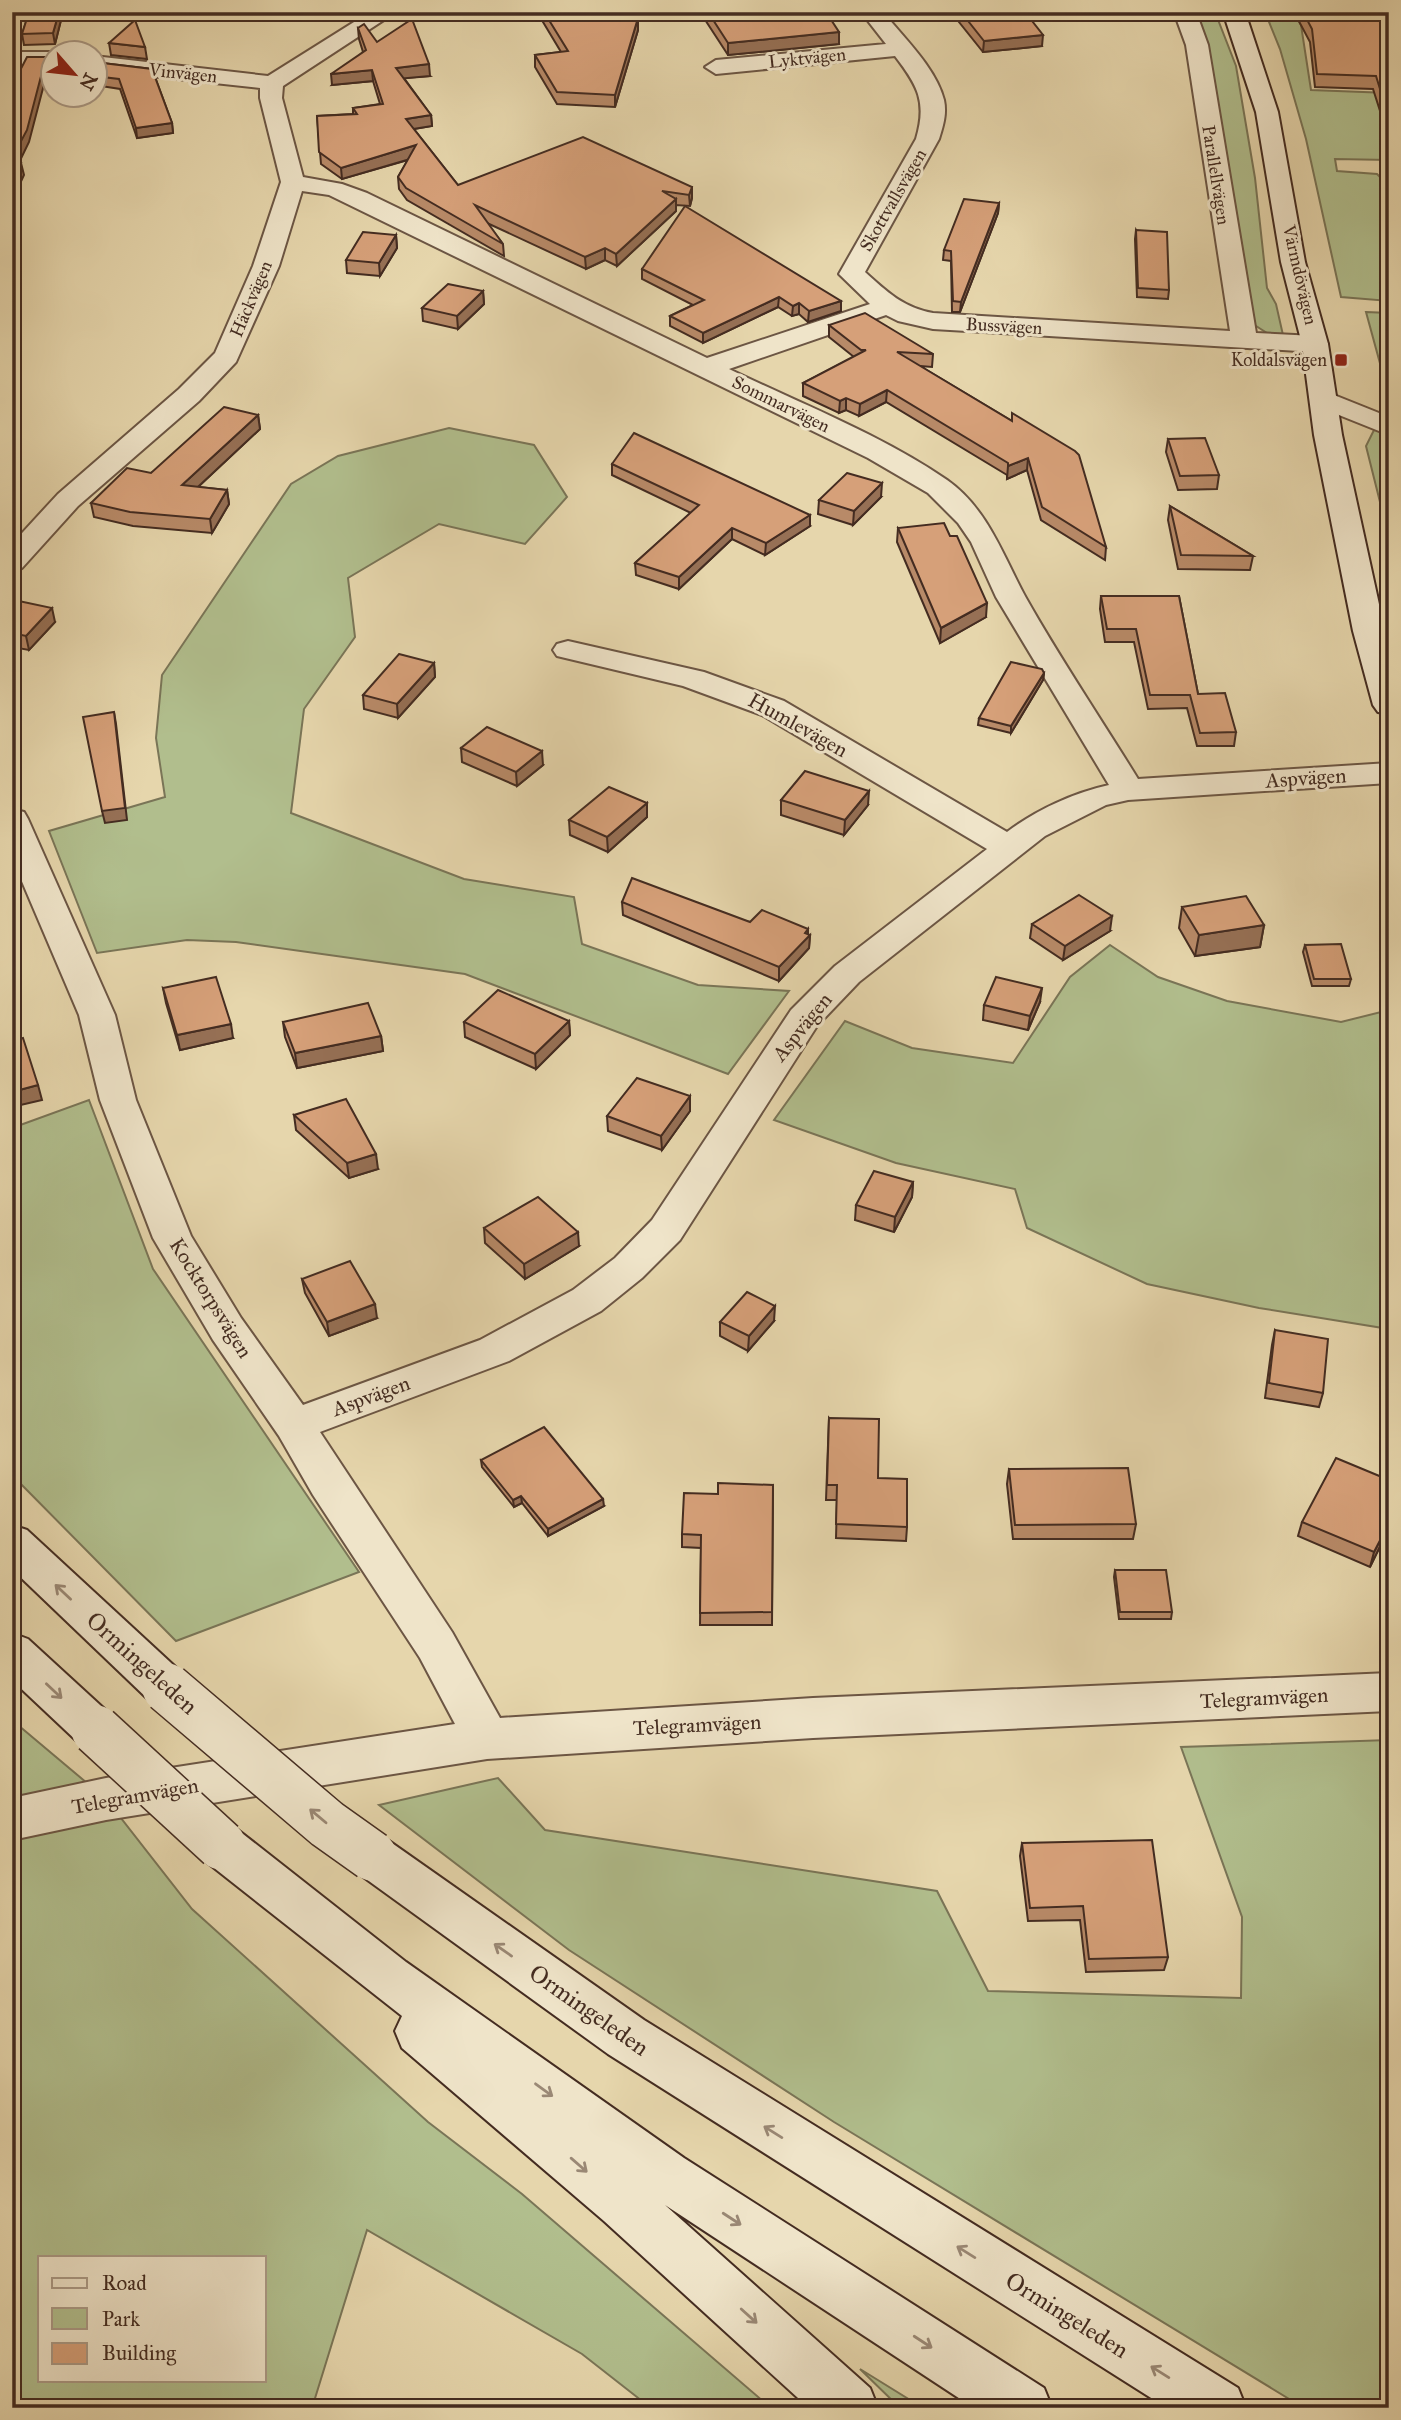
<svg xmlns="http://www.w3.org/2000/svg" width="1401" height="2420" font-family="'IM FELL Great Primer',serif">
  <style>
    .green { fill: #b1be8d; stroke: #7a7557; stroke-width: 2; fill-rule: evenodd }
    .lines { fill: none; stroke-linecap: round; stroke-linejoin: round }
    .minor-casing { stroke: #6c5644; stroke-width: 4 }
    .secondary-casing { stroke: #442c21; stroke-width: 4 }
    .minor { fill: #efe4c9; fill-rule: evenodd }
    .secondary { fill: #efe4c9; fill-rule: evenodd }
    .secondary-bridge-casing { stroke: #442c21; stroke-width: 52; stroke-linecap: butt }
    .secondary-bridge { stroke: #efe4c9; stroke-width: 49 }
    .wall { fill: #b88a68; stroke: #442c21; stroke-width: 2 }
    .shaded-wall { fill: #967055; stroke: #442c21; stroke-width: 2 }
    .building { fill: #d6a079; stroke: #442c21; stroke-width: 2 }
    .oneway { stroke: #9a8875 }
    .poi-dot { fill: #8f2418; stroke: #efe4c9; stroke-width: 2.5 }
    .labels { text-anchor: middle; stroke-width: 6; stroke-linejoin: round; paint-order: stroke }
    .far-street-label { font-size: 18px; fill: #442c21; stroke: #efe4c9 }
    .far-poi-label { font-size: 18px; fill: #442c21; stroke: #efe4c9; text-anchor: end }
    .street-label { font-size: 21px; fill: #442c21; stroke: #efe4c9 }
    .near-street-label { font-size: 24px; fill: #442c21; stroke: #efe4c9 }
  </style>
  <rect width="100%" height="100%" fill="#e6d6ac"/>
  <filter id="stains"><feTurbulence type="fractalNoise" baseFrequency=".00286" numOctaves="4"/><feColorMatrix values="0 0 0 0 .2 0 0 0 0 .09 0 0 0 0 .02 0 0 0 .5 -.17"/></filter>
  <radialGradient id="worn" r=".72"><stop offset=".6" stop-color="#630" stop-opacity="0"/><stop offset="1" stop-color="#630" stop-opacity=".3"/></radialGradient>
  <g class="green">
    <path d="M1192,12H1215L1236,66L1255,178L1267,288L1276,304L1283,335L1267,333L1253,324Z"/>
    <path d="M1265,12H1293L1301,25L1311,90L1389,93V136H1383L1389,160L1335,159L1337,171L1377,174L1389,186V262L1382,263L1389,301L1341,297L1306,139L1280,49Z"/>
    <path d="M1366,312L1389,313V389H1387Z"/>
    <path d="M1376,426L1389,431V538L1366,446Z"/>
    <path d="M449,428L534,445L567,497L525,544L439,524L348,578L355,637L304,709L291,813L464,879L574,897L582,944L698,985L789,991L728,1074L465,974L236,942L187,940L97,953L49,831L165,797L156,738L162,675L291,484L338,456Z"/>
    <path d="M1110,945L1158,977L1227,1001L1341,1022L1389,1010V1329L1259,1308L1147,1284L1027,1228L1015,1189L896,1163L774,1120L845,1021L912,1048L1013,1063L1070,977Z"/>
    <path d="M89,1100L153,1269L359,1572L176,1641L12,1475V1128Z"/>
    <path d="M12,1720L106,1799L192,1909L428,2122L522,2194L771,2408H651L582,2354L367,2230L312,2408H12ZM40,2257H264V2380H40Z"/>
    <path d="M1389,1740V2408H1304L834,2122L569,1950L379,1805L498,1778L545,1830L937,1891L988,1991L1241,1998L1242,1917L1181,1747Z"/>
    <path d="M860,2369L923,2408H900Z"/>
  </g>
  <g class="lines">
    <defs>
      <g id="minor">
        <path d="M370,12H396L283,86L282,98L303,177L342,184L367,193L707,358L870,304L839,274L916,139C927,102 918,86 895,56L716,74L705,67L716,60L886,44L861,12H883C904,38 936,68 944,100C947,114 943,126 939,139L865,272C887,292 904,308 933,313L1230,331L1186,45L1174,12H1196L1208,45L1256,333L1315,336L1324,338L1328,344L1324,350L1315,352L933,329L898,321L886,315L729,369C799,403 882,435 947,480C988,509 1003,556 1026,598C1061,660 1101,719 1138,779L1389,763V783L1128,800L1106,805L1045,836L859,982L817,1026L680,1240L642,1278L601,1311L509,1361L320,1432L452,1632L500,1718L813,1698L1389,1673V1711L813,1738L487,1759L106,1820L12,1840V1798L106,1778L455,1724L420,1658L313,1495L279,1436L213,1340L153,1238L100,1100L79,1015L12,858V809L24,812L28,819L115,1015L136,1100L191,1236L241,1318L303,1405L480,1340L573,1290L615,1258L652,1220L791,1010L835,966L987,849L762,715L683,686L557,656L553,650L557,644L568,641L704,672L784,701L1007,832C1036,810 1073,793 1109,785L996,597L971,542L958,523L928,493L868,458L329,195L302,191L279,266L236,362L199,401L78,506L22,568L12,571V544L58,494L179,389L215,353L253,266L281,182L260,98V88L94,70V56L268,76Z"/>
        <path d="M12,52H53L52,66H12Z"/>
        <path d="M1324,391L1389,417V435L1314,405L1311,399L1314,393Z"/>
      </g>
      <g id="secondary">
        <path d="M1223,12H1245L1278,112L1305,262L1328,344L1342,435L1389,650V714L1378,712L1373,705L1353,631L1314,435L1302,344L1281,262L1256,112Z"/>
        <path d="M12,1525L27,1530L183,1674L190,1688L183,1702L167,1707L151,1702L12,1569Z"/>
        <path d="M12,1633L28,1639L112,1716L119,1730L112,1744L96,1750L80,1744L12,1680Z"/>
        <path d="M221,1824L238,1830L406,1962L684,2158L1044,2388L1052,2408H974L665,2205L870,2388L878,2408H809L604,2221L402,2048L395,2031L402,2016L204,1860L197,1845L204,1830Z"/>
        <path d="M372,1835L389,1841L644,2020L1238,2388L1246,2408H1167L608,2054L355,1871L348,1856L355,1841Z"/>
      </g>
    </defs>
    <use href="#minor" class="minor-casing"/>
    <use href="#secondary" class="secondary-casing"/>
    <use href="#minor" class="minor"/>
    <use href="#secondary" class="secondary"/>
    <defs>
      <g id="secondary-bridge">
        <path d="M167,1688L327,1824L372,1856"/>
        <path d="M96,1730L221,1845"/>
      </g>
    </defs>
    <use href="#secondary-bridge" class="secondary-bridge-casing"/>
    <use href="#secondary-bridge" class="secondary-bridge"/>
  </g>
  <g class="wall">
    <path d="M25,12H63L55,44L24,45L22,34L28,16H26Z"/>
    <path d="M537,12H634L638,30L615,107L557,104L535,67V55L561,52Z"/>
    <path d="M700,12H826L839,44L728,55Z"/>
    <path d="M951,12H1025L1042,46L983,52Z"/>
    <path d="M1294,12H1389V139L1373,89L1315,87L1310,42Z"/>
    <path d="M358,28L377,42L430,76L404,78L431,115L432,126L414,129L458,185L692,187V198L690,206L676,205V211L617,266L605,260L586,269L487,223L503,244L504,256L407,200L399,189L398,177L408,160L342,179L321,164L317,116L353,114V108L380,104L373,81L332,85L363,52L359,39Z"/>
    <path d="M109,43L145,47L147,59L111,55Z"/>
    <path d="M94,62L152,69L172,123L173,133L137,138L120,89L94,85Z"/>
    <path d="M999,203L998,213L960,312H952L951,261L943,260L944,250Z"/>
    <path d="M1136,230L1169,290L1168,299L1137,297L1135,239Z"/>
    <path d="M396,235L397,248L380,276L347,273L346,260Z"/>
    <path d="M642,269L841,301V311L808,322L799,314L792,316L778,307L703,343L670,326V316L693,305L642,279Z"/>
    <path d="M483,291L484,304L458,329L423,321L422,308Z"/>
    <path d="M829,325L933,354L932,367L920,366L1012,421L1106,547L1105,560L1041,520L1027,470L1007,479V475L886,402L859,416L846,410L839,413L803,396V383L854,357L829,337Z"/>
    <path d="M258,415L260,429L198,487L227,490L229,504L212,533L133,526L94,517L91,503L151,473Z"/>
    <path d="M1168,439L1219,475L1217,489L1178,490L1166,452Z"/>
    <path d="M612,464L810,526L765,555L732,539L679,589L636,575L635,563L691,513L612,475Z"/>
    <path d="M881,497L853,525L818,514L819,500Z"/>
    <path d="M1170,506L1253,556L1250,570L1178,569L1168,520Z"/>
    <path d="M898,528L986,617L940,643L897,542Z"/>
    <path d="M1101,596H1179L1198,694L1236,732L1234,746H1197L1187,708L1148,709L1134,642H1105L1100,609Z"/>
    <path d="M12,602L55,622L29,650L12,647Z"/>
    <path d="M434,663L435,677L398,718L364,709L363,695Z"/>
    <path d="M1044,673L1043,680L1011,733L978,725L979,718Z"/>
    <path d="M461,748L543,765L517,786L462,762Z"/>
    <path d="M781,800L868,805L844,835L781,815Z"/>
    <path d="M647,803V817L608,852L570,835L569,820Z"/>
    <path d="M622,902L750,922L808,935H810L809,948L779,981L623,915Z"/>
    <path d="M1182,907L1264,925L1260,947L1195,956L1179,928Z"/>
    <path d="M1032,924L1110,931L1063,960L1030,938Z"/>
    <path d="M1305,945L1351,979L1349,986H1312L1303,952Z"/>
    <path d="M163,988L233,1038L180,1050L166,1003Z"/>
    <path d="M1040,1002L1028,1030L983,1020L984,1005Z"/>
    <path d="M569,1021L570,1035L536,1069L465,1037L464,1022Z"/>
    <path d="M283,1022L381,1036L383,1051L297,1068L285,1037Z"/>
    <path d="M690,1096V1111L662,1150L608,1131L607,1116Z"/>
    <path d="M294,1115L378,1169L349,1178L296,1130Z"/>
    <path d="M913,1182L912,1197L894,1232L855,1220L856,1205Z"/>
    <path d="M484,1228L579,1246L525,1279L485,1243Z"/>
    <path d="M302,1279L377,1318L329,1336L305,1293Z"/>
    <path d="M774,1321L748,1351L720,1336V1322Z"/>
    <path d="M1275,1330L1323,1393L1319,1407L1265,1398L1272,1345Z"/>
    <path d="M829,1418L878,1478L907,1527L906,1541L836,1538L837,1500H826Z"/>
    <path d="M481,1460L604,1506L548,1536L522,1503L514,1507L482,1467Z"/>
    <path d="M1009,1469L1136,1524L1133,1539H1013L1007,1484Z"/>
    <path d="M773,1485L772,1625H700L701,1548L682,1547V1534L718,1494Z"/>
    <path d="M1387,1503L1389,1528L1370,1567L1298,1536L1302,1522Z"/>
    <path d="M1115,1570L1172,1612L1171,1619H1119L1114,1577Z"/>
    <path d="M1022,1843L1168,1957L1164,1970L1086,1972L1080,1920L1028,1921L1020,1856Z"/>
  </g>
  <g class="shaded-wall">
    <path d="M59,12H63L55,44L53,33Z"/>
    <path d="M638,18V30L615,107V95Z"/>
    <path d="M839,32V44L728,55V43Z"/>
    <path d="M1043,35L1042,46L983,52L984,41Z"/>
    <path d="M46,57L48,69L29,142L13,175L12,158Z"/>
    <path d="M429,64L430,76L397,79L396,68Z"/>
    <path d="M372,70L373,81L332,85L331,74Z"/>
    <path d="M431,115L432,126L407,130L406,119Z"/>
    <path d="M172,123L173,133L137,138L136,128Z"/>
    <path d="M416,145L417,157L342,179L341,168Z"/>
    <path d="M21,163L24,175L12,201V183Z"/>
    <path d="M692,187V198L690,206L689,195Z"/>
    <path d="M676,199V211L617,266L616,254Z"/>
    <path d="M999,203L998,213L960,312L961,302Z"/>
    <path d="M396,235L397,248L380,276L379,263Z"/>
    <path d="M605,248V260L586,269L585,257Z"/>
    <path d="M483,291L484,304L458,329L457,316Z"/>
    <path d="M779,297L778,307L703,343V333Z"/>
    <path d="M841,301V311L808,322L809,311Z"/>
    <path d="M799,303V314L792,316L793,306Z"/>
    <path d="M887,390L886,402L859,416L860,404Z"/>
    <path d="M846,398V410L839,413L840,401Z"/>
    <path d="M258,415L260,429L185,499L182,485Z"/>
    <path d="M1028,458L1027,470L1007,479L1008,466Z"/>
    <path d="M882,483L881,497L853,525L854,511Z"/>
    <path d="M227,490L229,504L212,533L210,519Z"/>
    <path d="M810,515V526L765,555L766,543Z"/>
    <path d="M732,528V539L679,589V577Z"/>
    <path d="M987,603L986,617L940,643L941,628Z"/>
    <path d="M52,608L55,622L29,650L26,636Z"/>
    <path d="M434,663L435,677L398,718L397,704Z"/>
    <path d="M1044,673L1043,680L1011,733V726Z"/>
    <path d="M114,712L116,724L127,820L105,823L102,811Z"/>
    <path d="M542,751L543,765L517,786L516,772Z"/>
    <path d="M869,791L868,805L844,835L845,820Z"/>
    <path d="M647,803V817L608,852L607,837Z"/>
    <path d="M1112,916L1110,931L1063,960L1065,946Z"/>
    <path d="M1264,925L1260,947L1195,956L1199,935Z"/>
    <path d="M808,929V937L810,935L809,948L779,981V967Z"/>
    <path d="M1042,988L1040,1002L1028,1030L1030,1016Z"/>
    <path d="M569,1021L570,1035L536,1069L535,1054Z"/>
    <path d="M231,1024L233,1038L180,1050L177,1035Z"/>
    <path d="M381,1036L383,1051L297,1068L295,1053Z"/>
    <path d="M38,1085L42,1100L12,1107V1092Z"/>
    <path d="M690,1096V1111L662,1150L661,1136Z"/>
    <path d="M376,1154L378,1169L349,1178L347,1163Z"/>
    <path d="M913,1182L912,1197L894,1232L895,1217Z"/>
    <path d="M578,1232L579,1246L525,1279L524,1264Z"/>
    <path d="M375,1304L377,1318L329,1336L327,1322Z"/>
    <path d="M775,1306L774,1321L748,1351L749,1336Z"/>
    <path d="M521,1496L522,1503L514,1507L513,1500Z"/>
    <path d="M603,1499L604,1506L548,1536V1529Z"/>
    <path d="M1389,1523V1528L1370,1567L1374,1552Z"/>
  </g>
  <g class="building">
    <path d="M29,12H59L53,33L22,34Z"/>
    <path d="M544,12H634L638,18L615,95L557,92L535,55L568,51Z"/>
    <path d="M708,12H826L839,32L728,43Z"/>
    <path d="M961,12H1025L1043,35L984,41Z"/>
    <path d="M1303,12H1389V118L1376,76L1317,74L1312,29Z"/>
    <path d="M412,19L429,64L396,68L431,115L406,119L458,185L583,137L692,187L689,195L662,191L676,199L616,254L605,248L585,257L475,205L503,244L406,188L398,177L416,145L341,168L319,152L317,116L357,114L353,108L383,104L372,70L331,74L366,50L358,28L364,24L377,42Z"/>
    <path d="M135,20L145,47L109,43Z"/>
    <path d="M27,57H46L27,130L12,158V86Z"/>
    <path d="M94,62L152,69L172,123L136,128L119,79L94,76Z"/>
    <path d="M12,162L21,163L12,183Z"/>
    <path d="M964,199L999,203L961,302L953,301L951,251L944,250Z"/>
    <path d="M685,206L841,301L809,311L799,303L793,306L779,297L703,333L670,316L704,300L642,269Z"/>
    <path d="M1136,230L1167,232L1169,290L1138,288Z"/>
    <path d="M363,232L396,235L379,263L346,260Z"/>
    <path d="M448,284L483,291L457,316L422,308Z"/>
    <path d="M865,313L933,354L897,352L1012,421V413L1075,451L1079,455L1106,547L1042,507L1028,458L1008,466V463L887,390L860,404L846,398L840,401L803,383L866,350H861L829,325Z"/>
    <path d="M224,407L258,415L182,485L227,490L210,519L130,512L91,503L127,468L151,473Z"/>
    <path d="M634,433L810,515L766,543L732,528L679,577L635,563L699,505L612,464Z"/>
    <path d="M1205,438L1219,475L1180,476L1168,439Z"/>
    <path d="M847,473L882,483L854,511L819,500Z"/>
    <path d="M1170,506L1253,556L1181,555Z"/>
    <path d="M944,523L950,536H957L987,603L941,628L898,528Z"/>
    <path d="M1101,596H1179L1198,694L1225,693L1236,732L1200,733L1190,695H1150L1136,629H1107Z"/>
    <path d="M14,600L52,608L26,636L12,633V602Z"/>
    <path d="M399,654L434,663L397,704L363,695Z"/>
    <path d="M1011,662L1042,669L1044,673L1011,726L979,718Z"/>
    <path d="M114,712L125,808L102,811L83,717Z"/>
    <path d="M487,727L542,751L516,772L461,748Z"/>
    <path d="M805,771L869,791L845,820L781,800Z"/>
    <path d="M609,787L647,803L607,837L569,820Z"/>
    <path d="M632,878L750,922L762,910L808,929L805,933L810,935L779,967L622,902Z"/>
    <path d="M1079,895L1112,916L1065,946L1032,924Z"/>
    <path d="M1246,896L1264,925L1199,935L1182,907Z"/>
    <path d="M1341,944L1351,979H1314L1305,945Z"/>
    <path d="M216,977L231,1024L177,1035L163,988Z"/>
    <path d="M996,977L1042,988L1030,1016L984,1005Z"/>
    <path d="M498,990L569,1021L535,1054L464,1022Z"/>
    <path d="M368,1003L381,1036L295,1053L283,1022Z"/>
    <path d="M23,1038L38,1085L12,1092V1041Z"/>
    <path d="M637,1078L690,1096L661,1136L607,1116Z"/>
    <path d="M346,1099L376,1154L347,1163L294,1115Z"/>
    <path d="M874,1171L913,1182L895,1217L856,1205Z"/>
    <path d="M538,1197L578,1232L524,1264L484,1228Z"/>
    <path d="M350,1261L375,1304L327,1322L302,1279Z"/>
    <path d="M747,1292L775,1306L749,1336L720,1322Z"/>
    <path d="M1275,1330L1328,1339L1323,1393L1269,1383Z"/>
    <path d="M829,1418L879,1419L878,1478L907,1479V1527L836,1524L837,1485H827Z"/>
    <path d="M544,1427L603,1499L548,1529L521,1496L513,1500L481,1460Z"/>
    <path d="M1336,1458L1389,1480V1494L1385,1503L1389,1504V1523L1374,1552L1302,1522Z"/>
    <path d="M1128,1468L1136,1524L1015,1525L1009,1469Z"/>
    <path d="M718,1483L773,1485L772,1612L700,1613L701,1535L682,1534L684,1493L718,1494Z"/>
    <path d="M1115,1570H1166L1172,1612H1120Z"/>
    <path d="M1152,1840L1168,1957L1089,1959L1083,1906L1030,1908L1022,1843Z"/>
  </g>
  <defs><path id="oneway-shaft" d="M-6 0H5M1.5-3L5.5 0L1.5 3" fill="none" stroke-width="1.6" stroke-linecap="round" stroke-linejoin="round" transform="scale(1.75)"/></defs>
  <g class="oneway">
    <use href="#oneway-shaft" transform="translate(63 1592) rotate(-137)"/>
    <use href="#oneway-shaft" transform="translate(54 1691) rotate(43)"/>
    <use href="#oneway-shaft" transform="translate(318 1816) rotate(-140)"/>
    <use href="#oneway-shaft" transform="translate(503 1950) rotate(-145)"/>
    <use href="#oneway-shaft" transform="translate(544 2090) rotate(36)"/>
    <use href="#oneway-shaft" transform="translate(773 2132) rotate(-148)"/>
    <use href="#oneway-shaft" transform="translate(579 2165) rotate(41)"/>
    <use href="#oneway-shaft" transform="translate(732 2219) rotate(33)"/>
    <use href="#oneway-shaft" transform="translate(966 2252) rotate(-148)"/>
    <use href="#oneway-shaft" transform="translate(749 2316) rotate(42)"/>
    <use href="#oneway-shaft" transform="translate(923 2342) rotate(33)"/>
    <use href="#oneway-shaft" transform="translate(1160 2372) rotate(-148)"/>
  </g>
  <rect class="poi-dot" x="1334" y="353" width="14" height="14" rx="3.5"/>
  <g class="labels">
    <g class="far-street-label">
      <text transform="translate(807 58) rotate(-6)" y="6">Lyktvägen</text>
      <text transform="translate(183 73) rotate(6)" y="6">Vinvägen</text>
      <text transform="translate(1216 175) rotate(81)" y="6">Parallellvägen</text>
      <text transform="translate(893 200) rotate(-60)" y="6">Skottvallsvägen</text>
      <text transform="translate(1300 275) rotate(77)" y="6">Värmdövägen</text>
      <text transform="translate(251 299) rotate(-67)" y="6">Häckvägen</text>
      <text transform="translate(1004 326) rotate(3)" y="6">Bussvägen</text>
      <text transform="translate(781 404) rotate(26)" y="6">Sommarvägen</text>
    </g>
    <g class="far-poi-label">
      <text x="1327" y="366">Koldalsvägen</text>
    </g>
    <g class="street-label">
      <text transform="translate(798 725) rotate(29)" y="7">Humlevägen</text>
      <text transform="translate(1306 778) rotate(-4)" y="7">Aspvägen</text>
      <text transform="translate(802 1027) rotate(-51)" y="7">Aspvägen</text>
      <text transform="translate(211 1298) rotate(58)" y="7">Kocktorpsvägen</text>
      <text transform="translate(371 1396) rotate(-20)" y="7">Aspvägen</text>
      <text transform="translate(1264 1698) rotate(-3)" y="7">Telegramvägen</text>
      <text transform="translate(697 1725) rotate(-3)" y="7">Telegramvägen</text>
      <text transform="translate(135 1796) rotate(-10)" y="7">Telegramvägen</text>
    </g>
    <g class="near-street-label">
      <text transform="translate(142 1663) rotate(42)" y="8">Ormingeleden</text>
      <text transform="translate(589 2010) rotate(35)" y="8">Ormingeleden</text>
      <text transform="translate(1067 2315) rotate(32)" y="8">Ormingeleden</text>
    </g>
  </g>
  <rect width="1401" height="2420" fill="none" stroke="#e6d6ac" stroke-width="42"/>
  <rect x="14" y="14" width="1373" height="2392" fill="none" stroke="#442c21" stroke-width="3.5"/>
  <rect x="21" y="21" width="1359" height="2378" fill="none" stroke="#442c21" stroke-width="2"/>
  <rect x="38" y="2256" width="228" height="126" fill="#efe4c9" stroke="#ab9a86" stroke-width="2"/>
  <rect x="52" y="2278" width="35" height="10" fill="#efe4c9" stroke="#ab9a86" stroke-width="2"/>
  <text x="102" y="2290" font-size="21" fill="#442c21">Road</text>
  <rect x="52" y="2308" width="35" height="21" fill="#b1be8d" stroke="#ab9a86" stroke-width="2"/>
  <text x="102" y="2326" font-size="21" fill="#442c21">Park</text>
  <rect x="52" y="2343" width="35" height="21" fill="#d6a079" stroke="#ab9a86" stroke-width="2"/>
  <text x="102" y="2360" font-size="21" fill="#442c21">Building</text>
  <g transform="translate(74 74) rotate(118)"><circle r="33" fill="#efe4c9" stroke="#ab9a86" stroke-width="2"/>
  <path d="M0-5L12 26L0 18L-12 26Z" fill="#8f2418"/>
  <text y="-10" font-size="19" font-weight="bold" text-anchor="middle" fill="#442c21">N</text>
  </g>
  <rect width="100%" height="100%" filter="url(#stains)"/>
  <rect width="100%" height="100%" fill="url(#worn)"/>
</svg>
